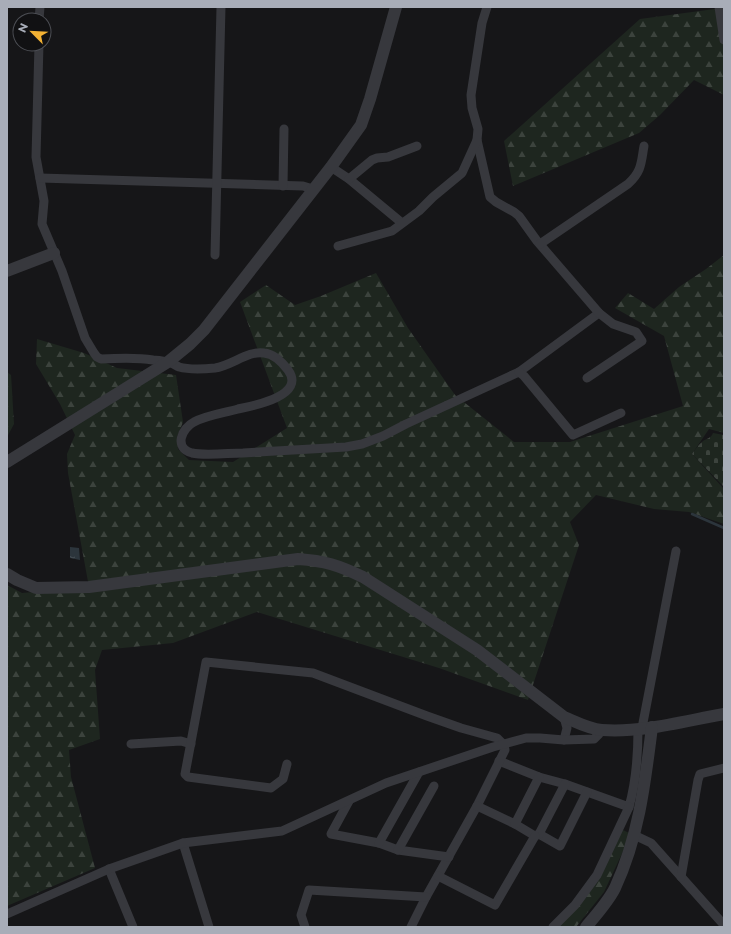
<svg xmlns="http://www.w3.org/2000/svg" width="731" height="934" font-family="Montserrat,sans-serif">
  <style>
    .forest { fill: url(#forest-firs) }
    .cemetery { fill: url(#cemetery-stones) }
    .water { fill: url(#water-ripples) }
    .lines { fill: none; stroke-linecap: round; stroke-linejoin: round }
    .stream { stroke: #2c353c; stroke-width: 2.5 }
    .minor { stroke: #37383d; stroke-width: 9 }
    .tertiary { stroke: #37383d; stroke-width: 12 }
  </style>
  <defs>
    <pattern id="forest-firs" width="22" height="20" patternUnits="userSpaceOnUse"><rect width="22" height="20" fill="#1e261f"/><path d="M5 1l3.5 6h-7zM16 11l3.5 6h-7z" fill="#3c433d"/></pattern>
    <pattern id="cemetery-stones" width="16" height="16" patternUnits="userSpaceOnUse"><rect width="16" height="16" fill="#1e261f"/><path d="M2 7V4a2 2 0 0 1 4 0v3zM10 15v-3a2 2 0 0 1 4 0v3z" fill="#3c433d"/></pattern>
    <pattern id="water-ripples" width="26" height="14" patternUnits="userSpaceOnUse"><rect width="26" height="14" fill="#2c353c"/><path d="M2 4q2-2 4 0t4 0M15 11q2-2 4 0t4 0" fill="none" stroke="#485056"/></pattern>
  </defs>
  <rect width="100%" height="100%" fill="#161618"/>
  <g class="forest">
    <path d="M722,8L724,11V95L694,80L660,115L639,133L513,186L504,141L640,19Z"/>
    <path d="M724,255V433L709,429L692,454L724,489V524L689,512L654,509L596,495L570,522L579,545L528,700L439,668L257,612L173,643L102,650L95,670L100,739L69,750L71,777L95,868L7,906V585L22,593L89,587L68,473L67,454L75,435L60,404L36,364L37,339L84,353L117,368L176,375L183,422L177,437L178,449L189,460L233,462L287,428L240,302L266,285L295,305L321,296L376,273L408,328L455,395L514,442H570L683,406L664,336L615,308L628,293L654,309L679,287L706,269Z"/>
    <path d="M7,372L11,375L14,424L7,437Z"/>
    <path d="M623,830L629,833L625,847L604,892L576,927H558Z"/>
  </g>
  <path class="cemetery" d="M713,433L724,435V487L692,454C695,450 698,445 703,441C708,438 711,438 713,433Z"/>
  <path class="water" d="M70,547L79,548L80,560L70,558Z"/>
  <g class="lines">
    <path class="stream" d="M692,514L724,528"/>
    <g class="minor">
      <path d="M719,7L724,40"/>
      <path d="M39,20L40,7"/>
      <path d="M39,44L36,157L44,201L42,224L62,271L85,338L94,353L97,357L101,359C118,358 136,357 153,360C158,360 163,361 168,362C172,363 175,365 179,367C190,370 204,369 215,368C231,366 249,350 264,353C274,354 282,362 288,370C307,396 252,406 238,409C224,413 207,415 194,422C182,428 173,448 192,453C205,456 229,453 243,453C278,451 312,449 346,447L362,444L383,436L406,424L519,372L599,313"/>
      <path d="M477,140L490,197L496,202L514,212L519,216L537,241L599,313L613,324L636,332L642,341L587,378"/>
      <path d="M331,167L349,179L402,223"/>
      <path d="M40,178L303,186L313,189"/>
      <path d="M349,179L372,160L377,158L388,157L417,146"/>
      <path d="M283,186L284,129"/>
      <path d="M540,244L628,184C642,171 641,163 644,146"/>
      <path d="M338,246L392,231L419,211L433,197L462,173L477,140L478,129L472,108L471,95L482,23L487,7"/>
      <path d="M215,255L221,7"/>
      <path d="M519,372L524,376L573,435L621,413"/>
      <path d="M564,717L567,728L564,740"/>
      <path d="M642,728L676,551"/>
      <path d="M131,744L181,741L191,744"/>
      <path d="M499,761L539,777L565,784L629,807C636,782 638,755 638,729"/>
      <path d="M287,764L283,779L271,788L188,777L185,774L206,662L313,673L427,716L461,728L497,738L504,745L505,750L477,806L426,897L411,927"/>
      <path d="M349,801L331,834L379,843L398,850L449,857"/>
      <path d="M477,806L515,824L535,836L539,834L560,846L587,792"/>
      <path d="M515,824L539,777"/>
      <path d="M539,834L565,784"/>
      <path d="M634,835L651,843L724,925"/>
      <path d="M183,843L209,927"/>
      <path d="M379,843L419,772"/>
      <path d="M398,850L434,786"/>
      <path d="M109,869L133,927"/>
      <path d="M438,876L495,905L535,836"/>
      <path d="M681,877L698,780L700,774L724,768"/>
      <path d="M7,914L109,869L183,843L282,831L386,783L493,747L526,738H540L564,740L594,739L599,734L601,730"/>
      <path d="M305,927L301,915L309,890L426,897"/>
      <path d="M553,927L575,905L597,875L629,807"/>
    </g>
    <g class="tertiary">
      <path d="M7,271L54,253"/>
      <path d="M7,462L168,362L190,344L204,330L331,167L361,125L370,99L396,7"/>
      <path d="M7,574L17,580L36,588L89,587L298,559C325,561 338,565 363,577L477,650L564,717C576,722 589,729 602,730C642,733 684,721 724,714"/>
      <path d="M586,927C596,915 608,902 615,888C639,836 645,783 652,727"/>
    </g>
  </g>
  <rect width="731" height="934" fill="none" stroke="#a8adb8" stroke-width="16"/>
  <g transform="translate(32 32) rotate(294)"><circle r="19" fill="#111113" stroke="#4d4f55"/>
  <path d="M0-3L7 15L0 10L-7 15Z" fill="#f2b134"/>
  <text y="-6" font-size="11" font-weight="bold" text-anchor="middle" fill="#a8adb8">N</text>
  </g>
</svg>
